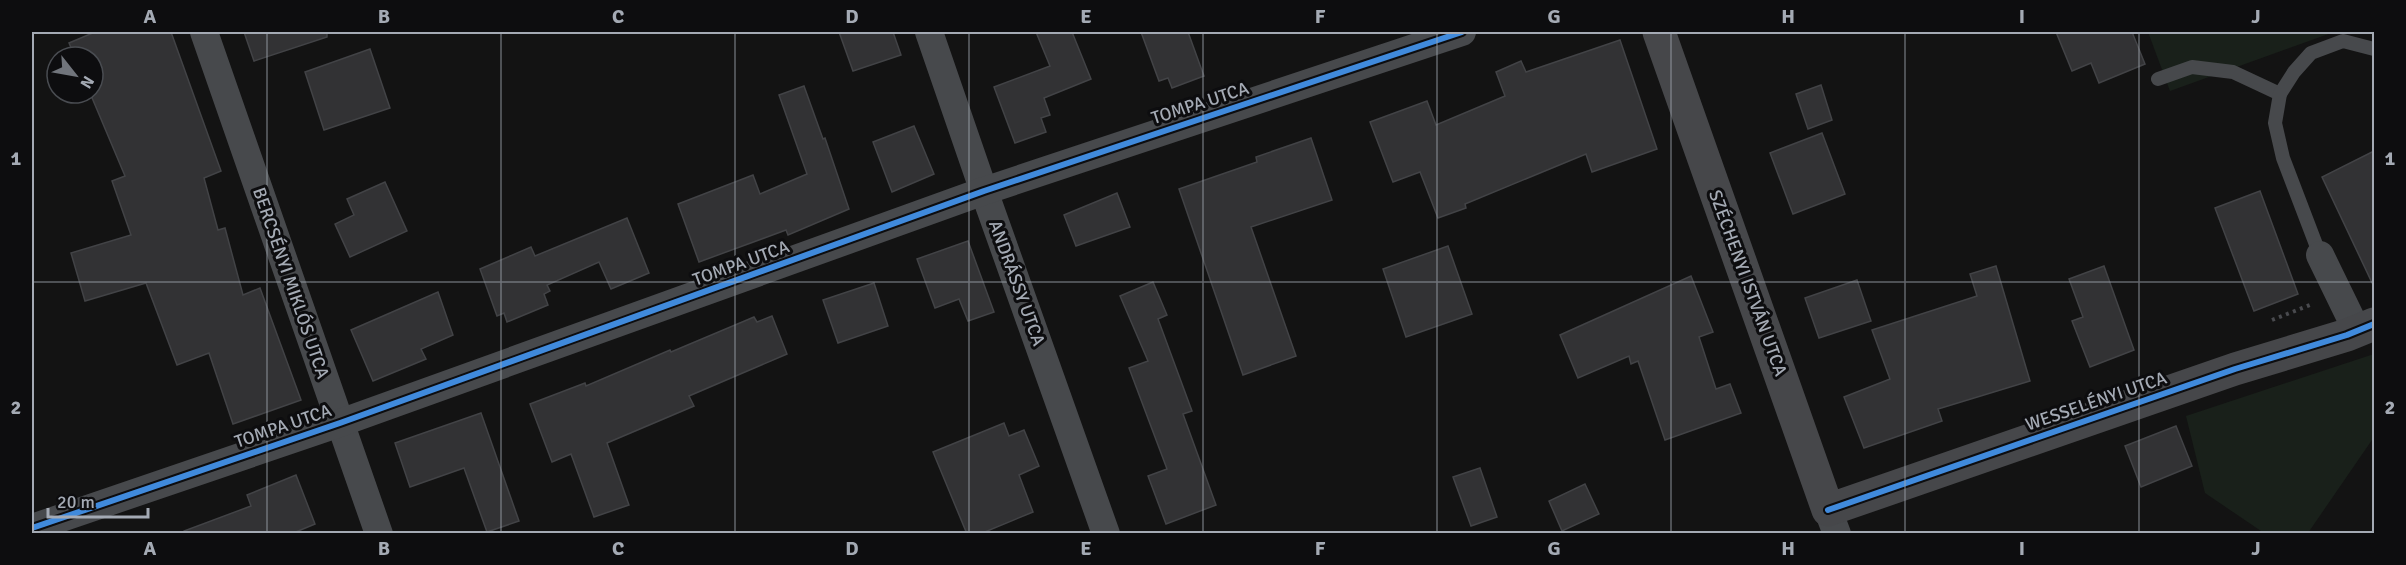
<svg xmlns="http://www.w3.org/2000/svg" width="2406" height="565" font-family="Signika,sans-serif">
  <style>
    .green { fill: #19201a }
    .building { fill: #323234; stroke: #424346; stroke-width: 1.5 }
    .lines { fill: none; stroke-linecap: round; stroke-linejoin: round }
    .path { stroke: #494a4e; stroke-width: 4; stroke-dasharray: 3 4.5; stroke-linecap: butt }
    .lane { stroke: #47494c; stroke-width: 14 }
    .street { stroke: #47494c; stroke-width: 28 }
    .secondary { stroke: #46474a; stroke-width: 33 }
    .cycleway-casing { stroke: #0d0d0f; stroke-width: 10 }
    .cycleway { stroke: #408adc; stroke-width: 6 }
    .grid { fill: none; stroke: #a4aab4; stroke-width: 1.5; stroke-opacity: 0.55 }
    .labels { text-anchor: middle; stroke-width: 6; stroke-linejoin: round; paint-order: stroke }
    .street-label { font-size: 18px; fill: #a4aab4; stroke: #0d0d0f }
    .neatline { fill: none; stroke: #a4aab4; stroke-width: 2 }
    .grid-label { font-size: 20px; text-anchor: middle; font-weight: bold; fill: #a4aab4 }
  </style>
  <rect width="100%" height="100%" fill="#131313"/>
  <g class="green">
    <path d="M2148,32H2334L2170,91Z"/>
    <path d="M2374,354V437L2308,533H2264L2205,493L2186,416Z"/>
  </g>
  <g class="building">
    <path d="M95,32H171L221,171L204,178L218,230L225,228L243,295L260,288L301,400L233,424L209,353L177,365L146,283L85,301L71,253L131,235L112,181L125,176L90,93H93V57H75L69,43Z"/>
    <path d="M244,32H327V37L254,61Z"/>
    <path d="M839,32H893L901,55L853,71Z"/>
    <path d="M1036,32H1072L1091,79L1044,98L1050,115L1041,118L1046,132L1015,143L994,87L1050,66Z"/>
    <path d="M1141,32H1188L1204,76L1172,88L1168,78L1159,81Z"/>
    <path d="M2056,32H2132L2145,64L2099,83L2091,63L2072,71Z"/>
    <path d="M1620,40L1657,149L1592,172L1586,154L1465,204L1466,208L1438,218L1420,172L1393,182L1370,122L1427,101L1436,125L1505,96L1496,72L1521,61L1526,72Z"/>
    <path d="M370,49L390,108L324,130L305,72Z"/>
    <path d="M1821,85L1832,120L1808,129L1796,94Z"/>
    <path d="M804,86L823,139L825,138L849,209L788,235L786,230L699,262L678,204L753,175L760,194L807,174L779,95Z"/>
    <path d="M914,126L934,174L892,192L873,142Z"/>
    <path d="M1822,133L1845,194L1793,214L1770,153Z"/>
    <path d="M1311,138L1332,200L1251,227L1296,356L1243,375L1179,189L1257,162L1256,157Z"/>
    <path d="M2374,151V287L2322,177Z"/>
    <path d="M385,182L407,231L350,257L335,224L354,215L347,199Z"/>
    <path d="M2260,191L2298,294L2254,311L2215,208Z"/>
    <path d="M1117,193L1130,227L1076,246L1064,215Z"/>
    <path d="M627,218L649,273L611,289L599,262L547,285L550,291L544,294L548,305L507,322L504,313L497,316L480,269L531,247L535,256Z"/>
    <path d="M968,241L994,312L968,321L959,299L935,308L917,259Z"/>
    <path d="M1448,246L1472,314L1406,337L1383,269Z"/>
    <path d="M1996,266L2030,381L1938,409L1942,421L1864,448L1844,397L1890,379L1872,330L1977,296L1970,274Z"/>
    <path d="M2104,266L2134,350L2090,367L2072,321L2083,317L2069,279Z"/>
    <path d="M1691,276L1713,332L1699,337L1716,389L1730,384L1741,413L1665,440L1638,361L1631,364L1629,356L1578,378L1560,335Z"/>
    <path d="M1857,280L1871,321L1819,338L1805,298Z"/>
    <path d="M1153,282L1167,315L1158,319L1192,411L1183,414L1216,505L1166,524L1148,476L1167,469L1129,368L1148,361L1120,296Z"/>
    <path d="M874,283L888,326L838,343L823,300Z"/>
    <path d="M438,292L453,335L421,349L426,359L373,381L351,330Z"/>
    <path d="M772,316L787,354L689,396L694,406L607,443L629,505L594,517L571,454L552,462L530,404L585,383L586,386L670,350L671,352L754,317L757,322Z"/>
    <path d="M481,413L519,521L487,532L464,468L410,487L395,443Z"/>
    <path d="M1004,423L1009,436L1024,430L1039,466L1019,475L1033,512L980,534H967L933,452Z"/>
    <path d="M2176,426L2192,466L2141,487L2125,446Z"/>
    <path d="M1480,468L1497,517L1471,526L1453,477Z"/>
    <path d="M296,475L315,524L291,534H184V531L251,506L247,495Z"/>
    <path d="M1585,484L1599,514L1562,531L1549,501Z"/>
  </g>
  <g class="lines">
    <path class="path" d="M2272,320L2310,305"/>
    <g class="lane">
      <path d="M2158,79L2192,67L2233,72L2280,94"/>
      <path d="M2320,255L2283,158L2275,123L2280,94L2294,72L2311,53L2343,41L2374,49"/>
    </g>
    <g class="street">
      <path d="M204,32L379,534"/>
      <path d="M929,32L979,177L1106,534"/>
      <path d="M2320,255L2357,331"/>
      <path d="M1828,510L1837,534"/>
      <path d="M32,528L340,423L984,191L1462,32"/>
    </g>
    <path class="secondary" d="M1659,32L1828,510L2235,369L2347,335L2374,324"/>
    <defs>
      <g id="cycleway">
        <path d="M1828,510L2235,369L2347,335L2374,324"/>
        <path d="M32,528L340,423L984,191L1462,32"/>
      </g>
    </defs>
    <use href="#cycleway" class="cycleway-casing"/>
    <use href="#cycleway" class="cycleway"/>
  </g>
  <path class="grid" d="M267,32V534M501,32V534M735,32V534M969,32V534M1203,32V534M1437,32V534M1671,32V534M1905,32V534M2139,32V534M32,282H2374"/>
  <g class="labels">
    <g class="street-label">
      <text transform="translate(1200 103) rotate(-18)" y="6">TOMPA UTCA</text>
      <text transform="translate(741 263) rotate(-20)" y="6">TOMPA UTCA</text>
      <text transform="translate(291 283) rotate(71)" y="6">BERCSÉNYI MIKLÓS UTCA</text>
      <text transform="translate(1017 283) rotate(70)" y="6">ANDRÁSSY UTCA</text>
      <text transform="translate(1748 283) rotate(70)" y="6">SZÉCHENYI ISTVÁN UTCA</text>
      <text transform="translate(2096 401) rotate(-19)" y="6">WESSELÉNYI UTCA</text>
      <text transform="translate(283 426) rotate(-19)" y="6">TOMPA UTCA</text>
    </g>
  </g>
  <rect width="2406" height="565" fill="none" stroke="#0d0d0f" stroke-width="66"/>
  <g transform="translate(75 75) rotate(121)"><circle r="28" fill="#0d0d0f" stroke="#494c51" stroke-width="1.5"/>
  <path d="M0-4.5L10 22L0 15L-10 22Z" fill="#71757c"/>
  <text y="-9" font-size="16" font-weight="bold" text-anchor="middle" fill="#a4aab4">N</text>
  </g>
  <path d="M48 508v9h100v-9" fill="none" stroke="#a4aab4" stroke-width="3"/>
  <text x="57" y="508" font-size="18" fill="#a4aab4" stroke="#0d0d0f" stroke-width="4.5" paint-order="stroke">20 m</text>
  <rect x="33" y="33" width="2340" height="499" class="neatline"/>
  <g class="grid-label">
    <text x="150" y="23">A</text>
    <text x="384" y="23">B</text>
    <text x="618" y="23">C</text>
    <text x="852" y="23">D</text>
    <text x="1086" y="23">E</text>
    <text x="1320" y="23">F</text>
    <text x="1554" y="23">G</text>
    <text x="1788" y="23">H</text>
    <text x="2022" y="23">I</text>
    <text x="2256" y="23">J</text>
    <text x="16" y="165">1</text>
    <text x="2390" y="165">1</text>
    <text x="16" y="414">2</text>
    <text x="2390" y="414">2</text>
    <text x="150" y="555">A</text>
    <text x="384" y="555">B</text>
    <text x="618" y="555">C</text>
    <text x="852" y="555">D</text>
    <text x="1086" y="555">E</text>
    <text x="1320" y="555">F</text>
    <text x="1554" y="555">G</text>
    <text x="1788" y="555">H</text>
    <text x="2022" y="555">I</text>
    <text x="2256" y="555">J</text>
  </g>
</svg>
